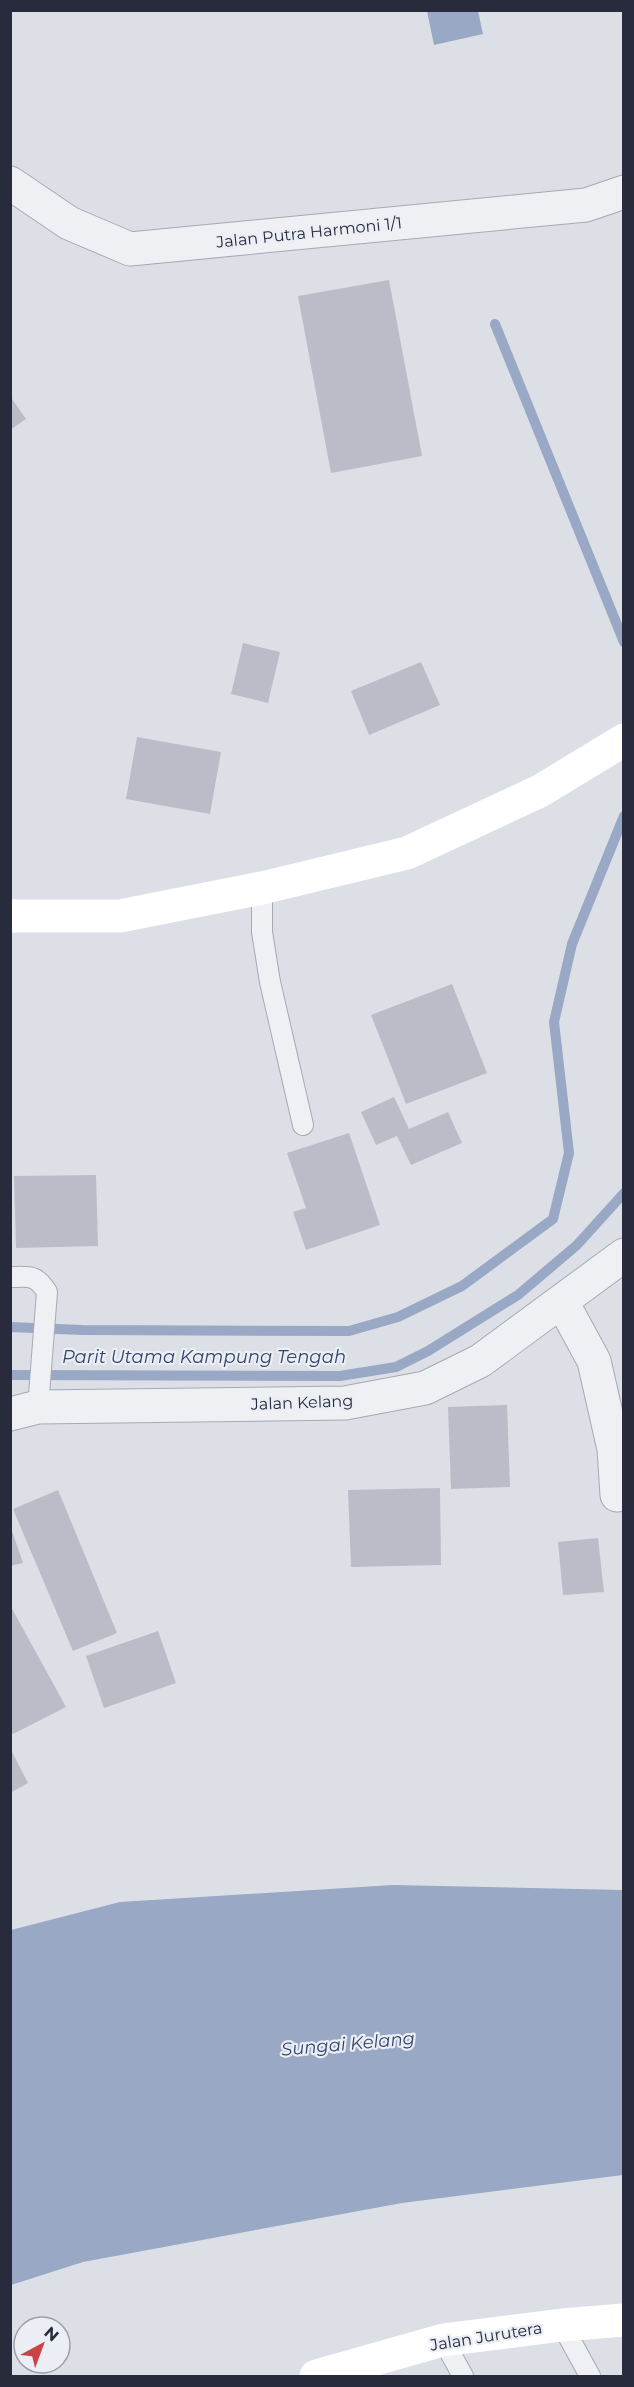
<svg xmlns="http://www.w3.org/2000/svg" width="634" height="2387" font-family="Montserrat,sans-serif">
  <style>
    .water { fill: #98a8c5 }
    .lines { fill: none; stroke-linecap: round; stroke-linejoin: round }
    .stream { stroke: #98a8c5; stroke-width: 10 }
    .building { fill: #babdc8 }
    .lane-casing { stroke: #a6a9b3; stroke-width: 22 }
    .street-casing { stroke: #a6a9b3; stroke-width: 35 }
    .lane { stroke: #eff0f4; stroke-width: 20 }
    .street { stroke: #eff0f4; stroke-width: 33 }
    .secondary { stroke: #fff; stroke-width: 33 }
    .labels { text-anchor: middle; stroke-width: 4.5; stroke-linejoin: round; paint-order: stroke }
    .street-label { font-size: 16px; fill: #272b3b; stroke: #ebeef4 }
    .water-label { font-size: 18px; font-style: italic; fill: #33456d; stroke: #ebeef4 }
  </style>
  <rect width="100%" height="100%" fill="#dcdfe6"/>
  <g class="water">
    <path d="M427,11H478L483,34L434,45Z"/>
    <path d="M393,1885L623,1890V2175L402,2203L83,2262L11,2285V1930L120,1902Z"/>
  </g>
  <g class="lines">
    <g class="stream">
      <path d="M495,324L624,642"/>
      <path d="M10,1327L82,1330L349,1331L398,1317L462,1286L553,1219L569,1153L554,1022L572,944L624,816"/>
      <path d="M10,1375L340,1376L396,1367L428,1351L518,1295L577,1245L624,1193"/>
    </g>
  </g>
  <g class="building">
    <path d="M389,280L422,456L331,473L298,296Z"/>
    <path d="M10,396L26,419L10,430Z"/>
    <path d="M243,643L280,652L268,703L231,694Z"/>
    <path d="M421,662L440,705L369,735L351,691Z"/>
    <path d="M137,737L221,752L210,814L126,799Z"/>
    <path d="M452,984L487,1073L406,1104L371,1015Z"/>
    <path d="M394,1097L409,1129L448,1112L462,1143L411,1165L397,1136L376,1145L361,1112Z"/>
    <path d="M349,1133L380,1225L306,1250L293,1212L306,1208L287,1153Z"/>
    <path d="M96,1175L98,1246L16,1248L14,1176Z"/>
    <path d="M507,1405L510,1487L451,1489L448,1407Z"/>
    <path d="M440,1488L441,1565L351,1567L348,1490Z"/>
    <path d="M58,1490L117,1633L73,1651L13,1509Z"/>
    <path d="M10,1525L23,1563L10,1566Z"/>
    <path d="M598,1538L604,1592L563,1595L558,1542Z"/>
    <path d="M10,1605L66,1707L13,1734L10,1729Z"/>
    <path d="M158,1631L176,1683L104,1708L86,1656Z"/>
    <path d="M10,1748L28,1783L10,1793Z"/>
  </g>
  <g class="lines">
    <defs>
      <g id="lane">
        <path d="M262,888V932L270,982L303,1125"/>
        <path d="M10,1277C29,1277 36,1274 47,1292L38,1407"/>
        <path d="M562,2325L590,2376"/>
        <path d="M443,2340L463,2376"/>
      </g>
      <g id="street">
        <path d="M10,183L69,223L130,249L586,205L624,192"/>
        <path d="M562,1302L594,1361L614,1449L617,1495"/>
        <path d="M10,1414L38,1407L345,1403L425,1388L480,1361L624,1255"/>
      </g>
    </defs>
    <use href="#lane" class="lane-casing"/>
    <use href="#street" class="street-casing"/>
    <use href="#lane" class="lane"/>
    <use href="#street" class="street"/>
    <g class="secondary">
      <path d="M10,916H120L262,888L407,853L540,791L624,740"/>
      <path d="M316,2376L443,2340L562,2325L624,2320"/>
    </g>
  </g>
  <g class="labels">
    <g class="street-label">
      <text transform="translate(309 232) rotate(-6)" y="6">Jalan Putra Harmoni 1/1</text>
      <text transform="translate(302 1402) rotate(-2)" y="6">Jalan Kelang</text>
      <text transform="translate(486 2336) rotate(-9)" y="6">Jalan Jurutera</text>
    </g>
    <g class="water-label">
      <text x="204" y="1363">Parit Utama Kampung Tengah</text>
      <text transform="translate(348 2044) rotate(-5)" y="6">Sungai Kelang</text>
    </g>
  </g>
  <rect width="634" height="2387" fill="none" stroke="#272b3b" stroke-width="24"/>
  <g transform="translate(42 2345) rotate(41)"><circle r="28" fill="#ebeef4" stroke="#9da0aa" stroke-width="1.5"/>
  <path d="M0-4.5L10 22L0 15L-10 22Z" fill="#c84446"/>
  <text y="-9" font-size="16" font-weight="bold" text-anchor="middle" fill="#272b3b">N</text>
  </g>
</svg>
